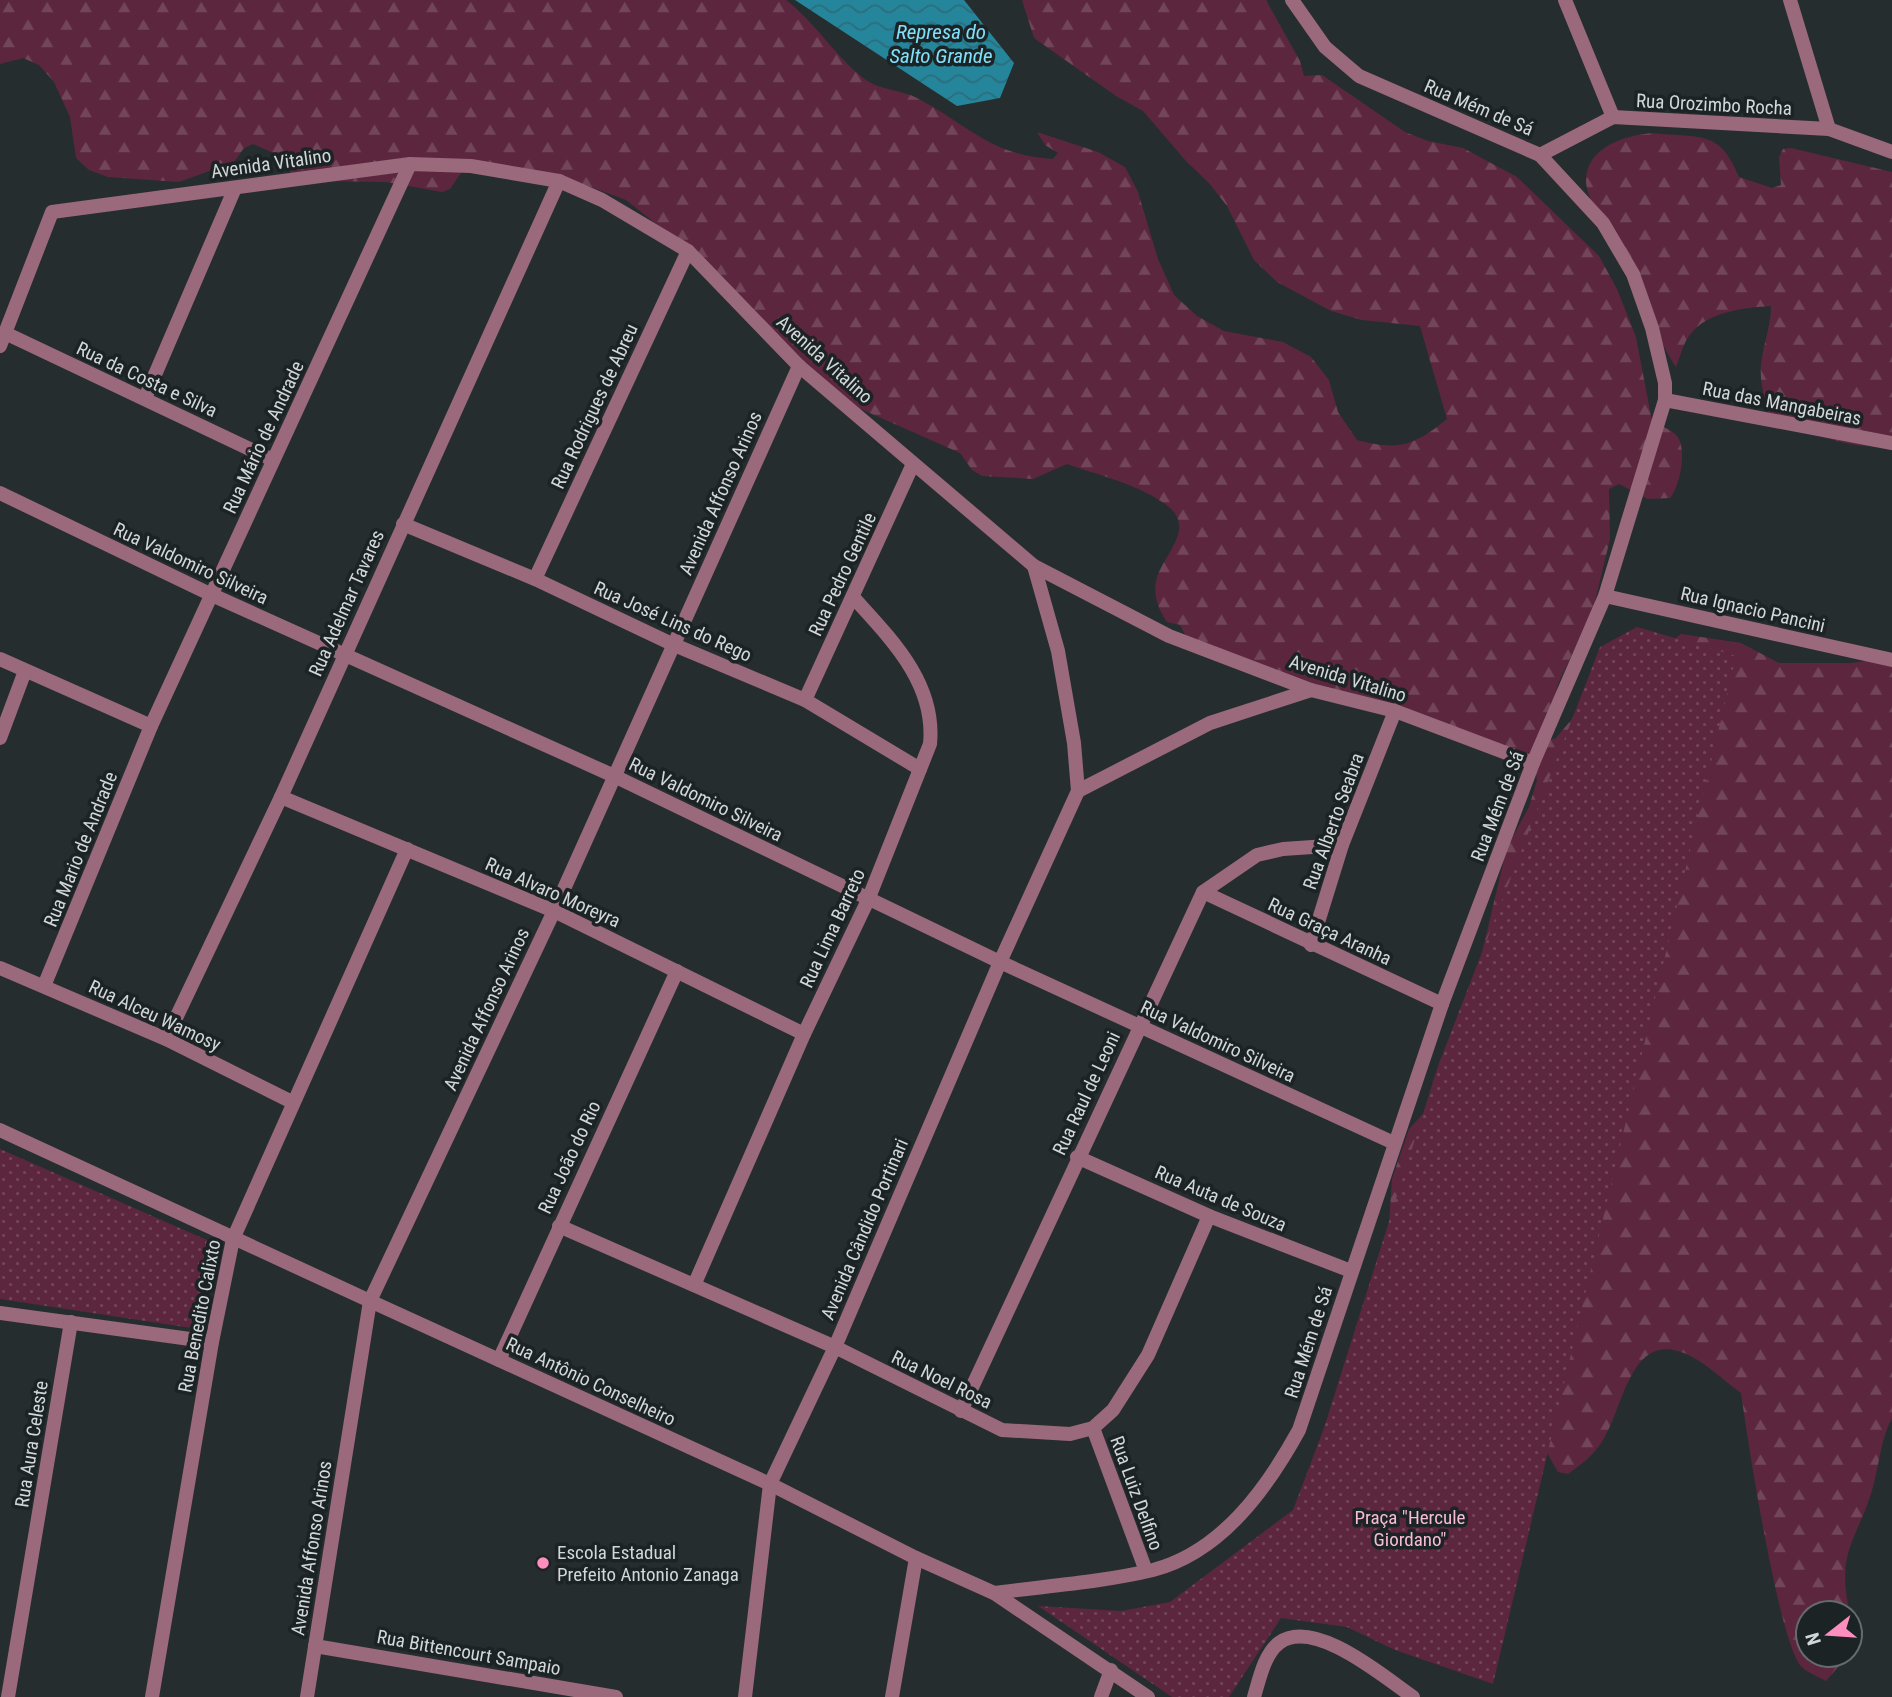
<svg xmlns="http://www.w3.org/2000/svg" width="1892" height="1697" font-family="'Roboto Condensed',sans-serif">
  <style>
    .forest { fill: url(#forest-firs) }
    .park { fill: url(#park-dots) }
    .water { fill: url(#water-waves) }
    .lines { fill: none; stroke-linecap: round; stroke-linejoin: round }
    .minor { stroke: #9a697c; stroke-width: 14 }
    .tertiary { stroke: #9a697c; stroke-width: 14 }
    .poi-dot { fill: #fe8ebe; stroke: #1c2325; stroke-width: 2.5 }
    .labels { text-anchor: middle; stroke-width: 7; stroke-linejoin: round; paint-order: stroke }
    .street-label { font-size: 19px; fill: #d2d7d8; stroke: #1c2325 }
    .park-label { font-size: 19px; fill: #f7bcd3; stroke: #1c2325 }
    .poi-label { font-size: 19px; fill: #d2d7d8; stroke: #1c2325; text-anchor: start }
    .water-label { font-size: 21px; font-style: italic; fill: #81e0fa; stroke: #1c2325 }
  </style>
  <defs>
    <pattern id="forest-firs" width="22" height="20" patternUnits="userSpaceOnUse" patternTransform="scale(1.75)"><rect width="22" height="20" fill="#5b263e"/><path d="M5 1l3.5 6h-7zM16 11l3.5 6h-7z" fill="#724559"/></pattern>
    <pattern id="park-dots" width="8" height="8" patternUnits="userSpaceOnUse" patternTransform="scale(1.75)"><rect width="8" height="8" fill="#5b263e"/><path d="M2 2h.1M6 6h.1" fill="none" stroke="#724559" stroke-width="1.8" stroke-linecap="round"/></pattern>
    <pattern id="water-waves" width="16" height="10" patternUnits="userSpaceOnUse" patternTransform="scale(1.75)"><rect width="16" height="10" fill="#24859b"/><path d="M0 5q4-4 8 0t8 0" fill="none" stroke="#2d6d7c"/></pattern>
  </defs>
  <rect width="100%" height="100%" fill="#262d2f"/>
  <g class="forest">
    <path d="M0,0H786C815,22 839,61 866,80C880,90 902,90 917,98C968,125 992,156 1053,159L1058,153L1045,145L1037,132L1098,152L1125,167L1138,192L1158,259L1174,295L1197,316L1224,331L1283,342L1311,357L1329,380L1338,412L1357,440C1398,451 1414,446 1447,419L1420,326L1362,320L1331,311L1277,282L1254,260L1227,206L1209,183L1186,161L1143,111L1116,96L1034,38L1022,0H1266L1300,61L1304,76L1322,75L1405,132L1428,141L1463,148L1517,177L1599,256L1617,289L1636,337L1652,421C1659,425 1670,429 1676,435C1688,447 1680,487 1670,498L1648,499L1619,484L1609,489L1610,539L1593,610L1558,684L1545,731L1547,739H1555L1572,719L1681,634L1741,643L1779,663H1852L1892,657V1418C1881,1438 1879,1465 1873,1487C1858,1540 1835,1550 1850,1613H1808V1655H1848L1826,1681C1819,1677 1808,1673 1802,1667C1779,1646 1747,1435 1741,1393C1723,1380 1704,1361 1684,1353C1630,1331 1623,1409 1603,1440C1594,1455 1582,1464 1568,1474L1558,1472L1546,1451L1387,1254L1392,1179L1409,1129L1431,1105L1480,961L1507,847L1529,807L1537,780L1535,771L1466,736L1188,640L1180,625L1167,622C1158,609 1152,593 1157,577C1166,551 1199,525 1162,502C1134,483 1098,475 1067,464L1033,479L982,476L972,470L960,453L845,402L764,324L723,277L626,200L588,186L501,167L463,170L450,189L442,192L386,182L313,181L292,174L276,154L253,144L244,148L234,162L179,182L108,177L89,170L76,158L70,117L54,82L39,65L23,58L0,64Z"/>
    <path d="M1653,133C1700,139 1719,128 1739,177L1772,188L1781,185L1779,157L1783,149L1791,148L1892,172V445C1850,452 1813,430 1772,424C1767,406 1759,385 1761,365C1763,345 1771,326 1771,306C1744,308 1707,311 1689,336C1683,344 1680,357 1676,367C1659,341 1587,208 1586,182C1585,147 1626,135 1653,133Z"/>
  </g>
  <g class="park">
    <path d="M1637,627L1736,656L1493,1684L1395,1650L1347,1627L1281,1618L1229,1697H1172L1038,1606L1121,1611L1170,1602L1293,1510L1324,1428L1438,1066L1600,647Z"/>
    <path d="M0,1149L216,1244L198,1329L0,1299Z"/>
  </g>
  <path class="water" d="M795,0H964L1014,63L1000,98L957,106Z"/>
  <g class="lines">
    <g class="minor">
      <path d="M1565,0L1613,117"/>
      <path d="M1790,0L1829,129"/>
      <path d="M1540,155L1613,117L1829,129L1892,152"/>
      <path d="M5,333L273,460"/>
      <path d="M0,346L52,212L410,164L471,166L559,181L602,200L688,251L799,366L1034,566L1169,636L1311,690L1395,711L1533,763"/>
      <path d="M145,398L235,188"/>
      <path d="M1665,400L1892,443"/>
      <path d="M0,493L212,595L612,775L1000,962L1394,1143"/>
      <path d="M403,524L535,579L672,644L805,700L920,769"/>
      <path d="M535,579L688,251"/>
      <path d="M1605,596L1892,660"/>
      <path d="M0,659L151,726"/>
      <path d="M805,700L913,464"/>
      <path d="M0,738L25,671"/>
      <path d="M1078,791L1210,723L1311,690"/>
      <path d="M281,797L554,911L804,1034"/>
      <path d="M1203,892L1442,1004"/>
      <path d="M1311,945L1342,845L1395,711"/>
      <path d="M0,968L166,1039L292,1102"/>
      <path d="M44,986L151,726L410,164"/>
      <path d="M166,1039L281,797L559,181"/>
      <path d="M0,1130L370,1301L554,911L799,366"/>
      <path d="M1077,1157L1209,1216L1351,1271"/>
      <path d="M559,1226L835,1347L1002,1430L1070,1434L1093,1428L1113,1410L1148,1355L1209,1216"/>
      <path d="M695,1283L804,1034L868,900L930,744C936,683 891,639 853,597"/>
      <path d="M0,1313L212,1342"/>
      <path d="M499,1360L677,971"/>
      <path d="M961,1411L1203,892L1257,855L1283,849L1342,845"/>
      <path d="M1093,1428L1146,1571"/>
      <path d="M770,1484L835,1347L1000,962L1078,791L1074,743L1058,651L1034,566"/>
      <path d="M315,1646L616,1697"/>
      <path d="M8,1697L71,1322"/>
      <path d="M152,1697L212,1342L233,1239L407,849"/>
      <path d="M892,1697L916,1558"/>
      <path d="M1101,1697L1111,1670"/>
      <path d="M1254,1697C1259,1681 1264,1654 1279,1643C1314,1617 1384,1677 1413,1697"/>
    </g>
    <g class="tertiary">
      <path d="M994,1593C1046,1586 1103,1582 1153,1570C1222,1552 1267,1488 1299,1430L1442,1004L1533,763L1605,596L1665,400V383L1652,328L1633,274L1603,223L1540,155L1359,76L1325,47L1292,0"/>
      <path d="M307,1697L370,1301L770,1484L916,1558L994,1593L1148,1697"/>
      <path d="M745,1697L770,1484"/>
    </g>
  </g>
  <circle class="poi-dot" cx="543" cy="1563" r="7"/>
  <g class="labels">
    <g class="street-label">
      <text transform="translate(1714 104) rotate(3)" y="7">Rua Orozimbo Rocha</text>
      <text transform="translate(1479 107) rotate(23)" y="7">Rua Mém de Sá</text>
      <text transform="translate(271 163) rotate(-8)" y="7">Avenida Vitalino</text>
      <text transform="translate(825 359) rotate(42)" y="7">Avenida Vitalino</text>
      <text transform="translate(147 379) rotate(25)" y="7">Rua da Costa e Silva</text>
      <text transform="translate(1782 403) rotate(11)" y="7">Rua das Mangabeiras</text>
      <text transform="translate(594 406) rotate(-65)" y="7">Rua Rodrigues de Abreu</text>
      <text transform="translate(263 437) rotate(-65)" y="7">Rua Mário de Andrade</text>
      <text transform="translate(720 493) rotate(-66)" y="7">Avenida Affonso Arinos</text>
      <text transform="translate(191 563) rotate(25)" y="7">Rua Valdomiro Silveira</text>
      <text transform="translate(842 574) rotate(-65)" y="7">Rua Pedro Gentile</text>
      <text transform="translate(346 603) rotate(-66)" y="7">Rua Adelmar Tavares</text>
      <text transform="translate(1753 609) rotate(13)" y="7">Rua Ignacio Pancini</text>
      <text transform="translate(673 621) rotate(24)" y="7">Rua José Lins do Rego</text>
      <text transform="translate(1348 678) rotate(17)" y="7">Avenida Vitalino</text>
      <text transform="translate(706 799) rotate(26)" y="7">Rua Valdomiro Silveira</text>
      <text transform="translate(1497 806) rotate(-69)" y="7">Rua Mém de Sá</text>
      <text transform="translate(1333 821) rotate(-70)" y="7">Rua Alberto Seabra</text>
      <text transform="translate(80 849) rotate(-68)" y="7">Rua Mario de Andrade</text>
      <text transform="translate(553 892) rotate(24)" y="7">Rua Alvaro Moreyra</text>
      <text transform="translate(832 928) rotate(-65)" y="7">Rua Lima Barreto</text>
      <text transform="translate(1330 931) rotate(25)" y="7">Rua Graça Aranha</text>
      <text transform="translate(486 1009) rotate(-65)" y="7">Avenida Affonso Arinos</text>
      <text transform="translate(155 1015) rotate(25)" y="7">Rua Alceu Wamosy</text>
      <text transform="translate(1218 1041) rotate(25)" y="7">Rua Valdomiro Silveira</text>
      <text transform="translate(1086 1093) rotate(-65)" y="7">Rua Raul de Leoni</text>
      <text transform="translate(569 1157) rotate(-65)" y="7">Rua João do Rio</text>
      <text transform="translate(1221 1198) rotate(23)" y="7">Rua Auta de Souza</text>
      <text transform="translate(864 1229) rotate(-67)" y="7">Avenida Cândido Portinari</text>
      <text transform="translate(199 1316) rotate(-79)" y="7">Rua Benedito Calixto</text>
      <text transform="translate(1308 1342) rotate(-72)" y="7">Rua Mém de Sá</text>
      <text transform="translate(942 1379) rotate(26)" y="7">Rua Noel Rosa</text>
      <text transform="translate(591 1381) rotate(25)" y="7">Rua Antônio Conselheiro</text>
      <text transform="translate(31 1444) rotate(-81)" y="7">Rua Aura Celeste</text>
      <text transform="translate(1137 1493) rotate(70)" y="7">Rua Luiz Delfino</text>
      <text transform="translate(311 1548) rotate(-81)" y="7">Avenida Affonso Arinos</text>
      <text transform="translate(469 1652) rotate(10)" y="7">Rua Bittencourt Sampaio</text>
    </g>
    <g class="park-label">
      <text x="1410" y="1524">Praça "Hercule<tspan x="1410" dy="22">Giordano"</tspan></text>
    </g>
    <g class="poi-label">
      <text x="557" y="1559">Escola Estadual<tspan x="557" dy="22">Prefeito Antonio Zanaga</tspan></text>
    </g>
    <g class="water-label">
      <text x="941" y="39">Represa do<tspan x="941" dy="24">Salto Grande</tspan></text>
    </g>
  </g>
  <g transform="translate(1829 1634) rotate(253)"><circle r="33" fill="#1c2325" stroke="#656b6d" stroke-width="2"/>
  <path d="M0-5L12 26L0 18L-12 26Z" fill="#fe8ebe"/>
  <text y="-10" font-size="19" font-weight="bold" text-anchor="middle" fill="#d2d7d8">N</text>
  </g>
</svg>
